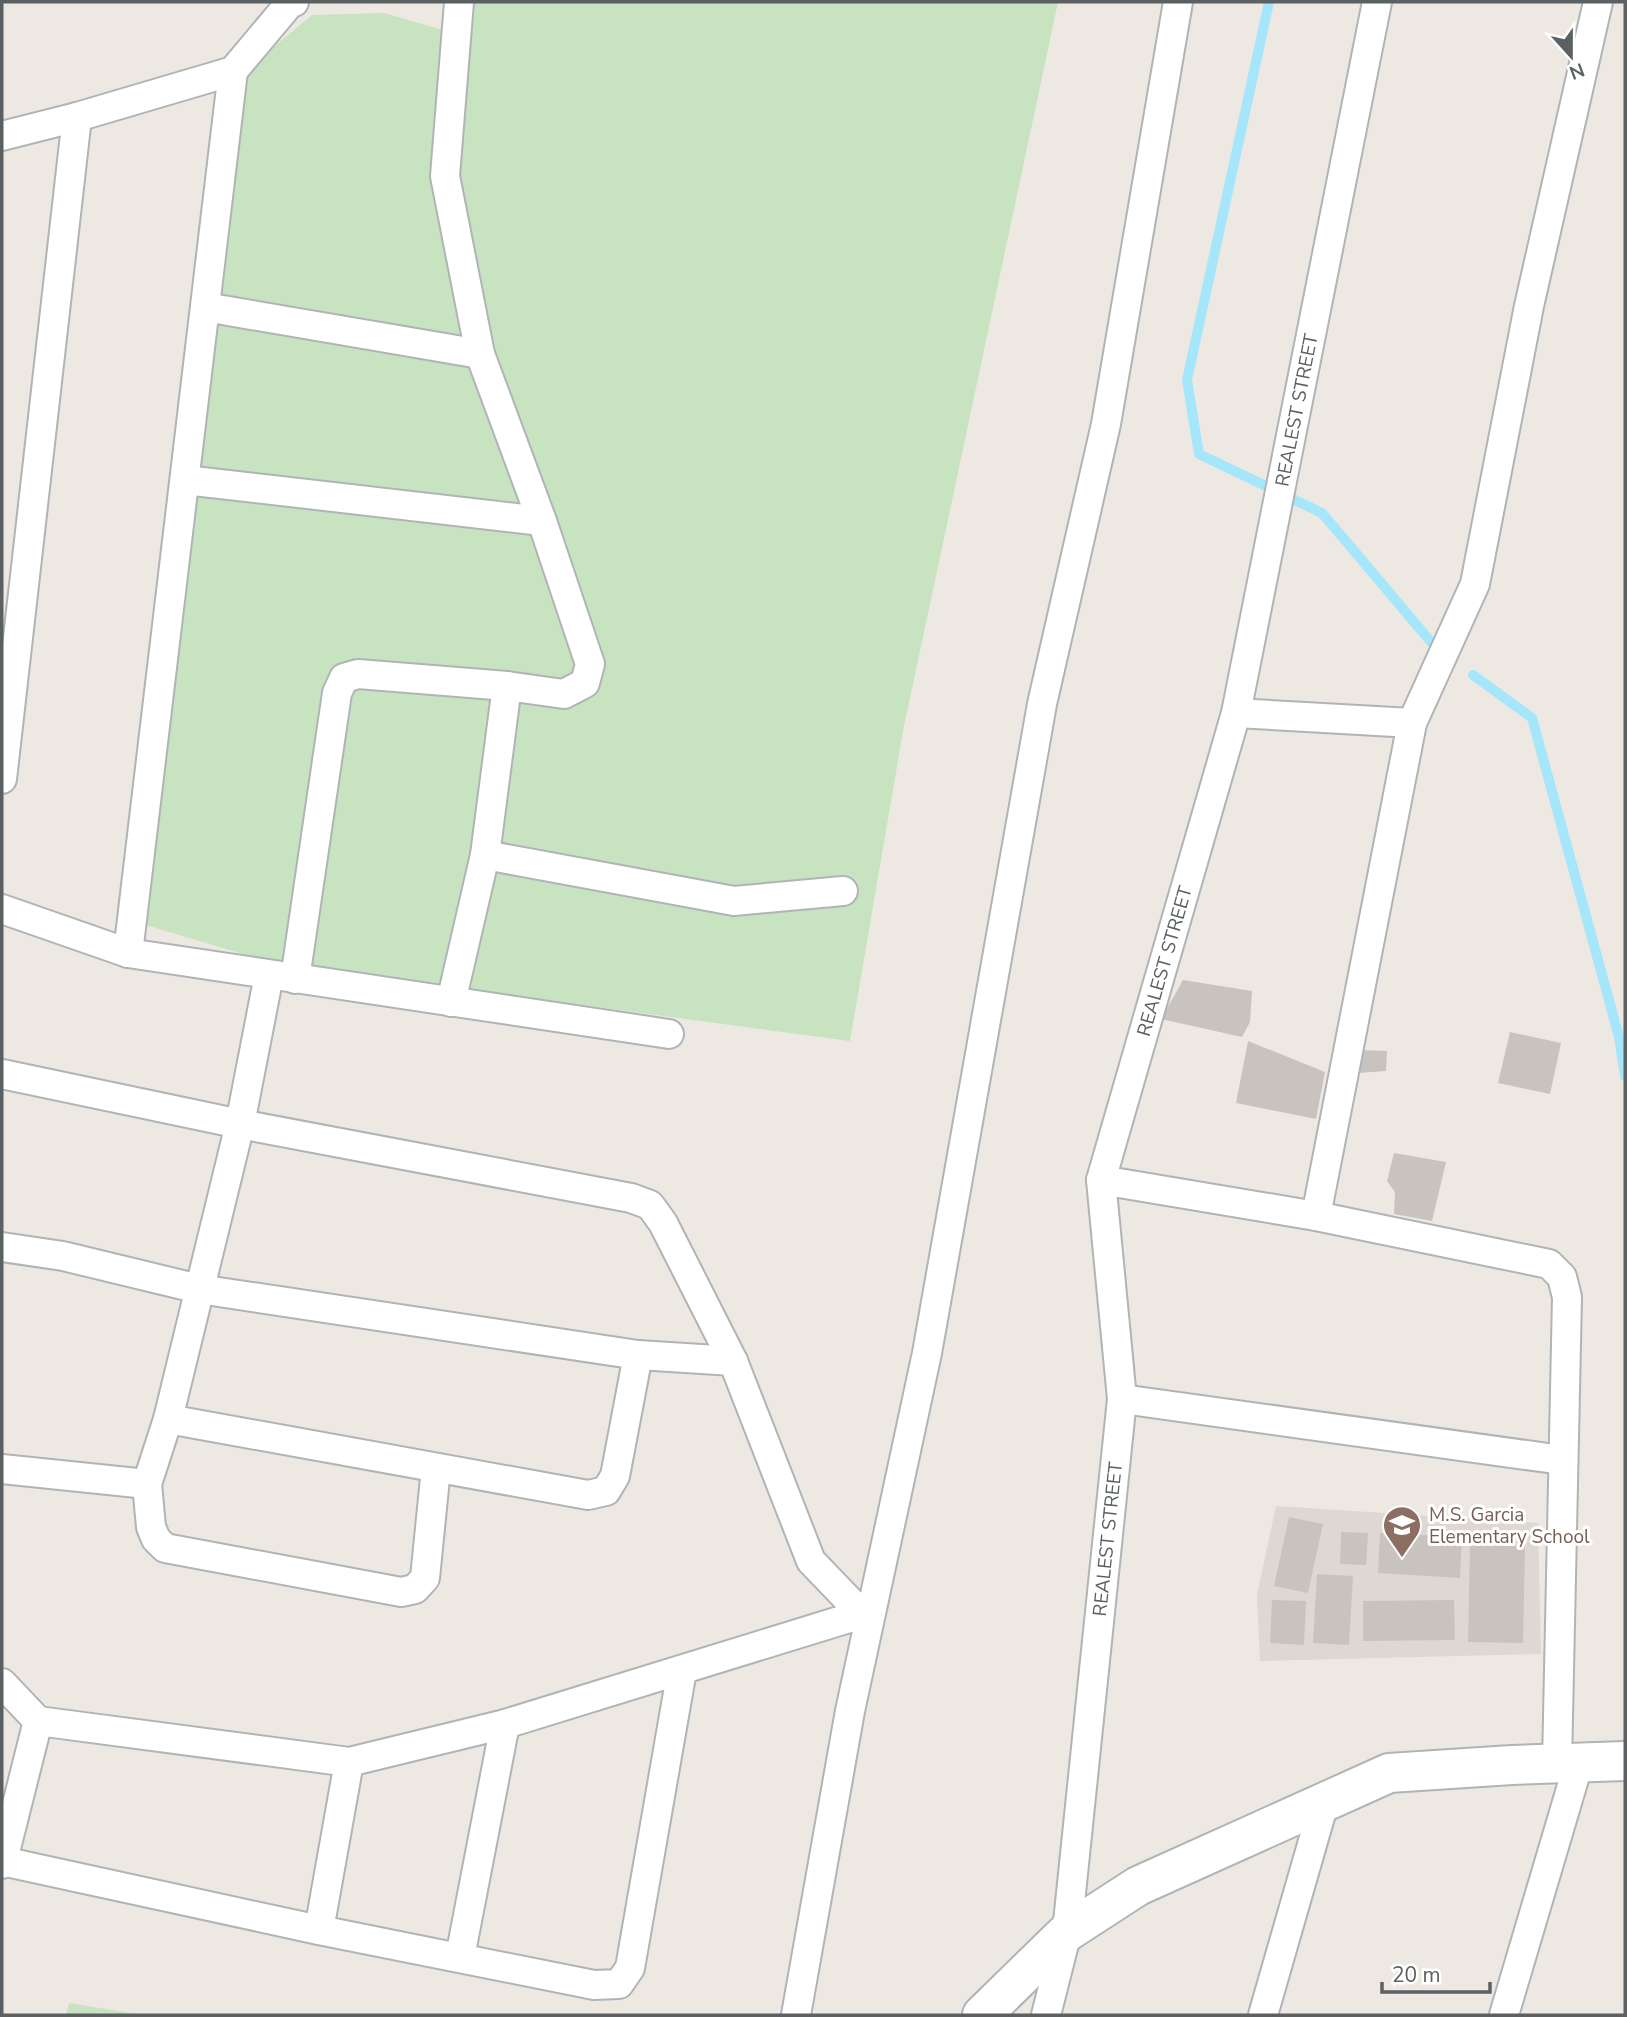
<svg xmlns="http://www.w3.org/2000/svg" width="1627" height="2017" font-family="'Nunito Sans',sans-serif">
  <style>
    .education { fill: #ddd8d1 }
    .green { fill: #c7e3c0 }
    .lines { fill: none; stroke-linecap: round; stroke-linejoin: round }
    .stream { stroke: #a5e6fa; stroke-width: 10 }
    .building { fill: #c8c3bf }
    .street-casing { stroke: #b0b4b7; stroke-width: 32 }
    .secondary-casing { stroke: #afb4b7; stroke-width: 42 }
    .street { stroke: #fff; stroke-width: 28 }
    .secondary { stroke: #fff; stroke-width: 38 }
    .labels { text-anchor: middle; stroke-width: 6; stroke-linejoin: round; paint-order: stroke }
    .street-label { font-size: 19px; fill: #5b6062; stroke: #fff }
    .education-label { font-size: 19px; fill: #785e54; stroke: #fff; text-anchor: start }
  </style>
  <rect width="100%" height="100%" fill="#ede8e2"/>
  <path class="education" d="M1276,1506L1538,1523L1541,1654L1260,1661L1257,1595Z"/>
  <g class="green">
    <path d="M454,2H1058L903,731L850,1041L276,964L146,925L205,307L241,74L312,15L384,13L450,32Z"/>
    <path d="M69,2003L143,2015H66Z"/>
  </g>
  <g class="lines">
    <g class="stream">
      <path d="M1269,2L1187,380L1199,454L1322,513L1437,649"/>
      <path d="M1473,675L1532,718L1619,1037L1625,1076"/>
    </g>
  </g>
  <g class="building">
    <path d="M1183,980L1252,991L1250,1022L1242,1037L1161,1019Z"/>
    <path d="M1510,1032L1561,1043L1550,1094L1498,1083Z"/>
    <path d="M1248,1041L1325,1072L1316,1119L1236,1103Z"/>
    <path d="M1362,1050L1387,1051L1386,1071L1358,1073Z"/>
    <path d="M1394,1153L1446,1162L1432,1221L1394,1214L1395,1192L1387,1181Z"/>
    <path d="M1289,1517L1323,1524L1308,1593L1274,1586Z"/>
    <path d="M1341,1532L1368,1533L1366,1565L1340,1564Z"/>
    <path d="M1380,1533L1462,1537L1460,1578L1378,1573Z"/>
    <path d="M1470,1546H1525L1523,1643L1468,1642Z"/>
    <path d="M1317,1574L1353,1576L1349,1645L1313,1643Z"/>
    <path d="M1272,1600L1306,1601L1304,1645L1270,1643Z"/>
    <path d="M1454,1600L1455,1640L1363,1641V1601Z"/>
  </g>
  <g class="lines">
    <defs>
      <g id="street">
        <path d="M2,136L77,117L233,71L290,3L294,2"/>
        <path d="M205,307L480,354"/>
        <path d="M185,480L542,521"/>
        <path d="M1236,713L1412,723"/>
        <path d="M2,779L77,117"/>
        <path d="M485,855L734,901L843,891"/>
        <path d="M2,909L128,953L669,1034"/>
        <path d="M128,953L233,71"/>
        <path d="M269,975L240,1124L168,1419L147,1484L151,1527L156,1539L165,1548L401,1592L415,1589L425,1578L436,1468"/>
        <path d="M295,979L337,693L344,678L358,674L507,686L564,694L585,683L590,664L542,521L480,354L445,176L459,2"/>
        <path d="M451,1002L485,855L507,686"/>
        <path d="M2,1074L240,1124L631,1198L650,1205L663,1223L733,1361L811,1561L862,1614L867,1625"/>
        <path d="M1101,1180L1316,1216L1549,1264L1562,1277L1567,1297L1557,1764"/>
        <path d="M1316,1216L1412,723L1475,584L1529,306L1598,2"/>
        <path d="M2,1247L63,1256L199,1289L638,1355L733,1361"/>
        <path d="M1122,1399L1562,1460"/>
        <path d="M168,1419L588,1495L606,1491L615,1476L638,1355"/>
        <path d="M2,1469L147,1484"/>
        <path d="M2,1683L38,1721L349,1762L505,1724L862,1614"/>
        <path d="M2,1861L319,1930L594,1985L619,1984L630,1968L682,1670"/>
        <path d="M2,1864L38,1721"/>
        <path d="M319,1930L349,1762"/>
        <path d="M460,1957L505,1724"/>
        <path d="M796,2015L850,1711L927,1353L1042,704L1106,424L1178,2"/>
        <path d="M1046,2015L1067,1932L1122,1399L1101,1180L1236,713L1377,2"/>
        <path d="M1263,2015L1324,1803"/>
        <path d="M1504,2015L1579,1762"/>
      </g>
      <path id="secondary" d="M982,2015L1067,1932L1138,1886L1389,1773L1512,1765L1625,1761"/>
    </defs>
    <use href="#street" class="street-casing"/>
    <use href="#secondary" class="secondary-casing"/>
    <use href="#street" class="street"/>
    <use href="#secondary" class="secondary"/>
  </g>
  <defs>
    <symbol id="school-pin" viewBox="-11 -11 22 30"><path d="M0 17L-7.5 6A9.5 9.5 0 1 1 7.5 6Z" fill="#8d6e63" stroke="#fff"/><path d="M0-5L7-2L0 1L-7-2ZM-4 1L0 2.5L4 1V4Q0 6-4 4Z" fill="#fff"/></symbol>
  </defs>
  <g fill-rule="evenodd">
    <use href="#school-pin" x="1380" y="1503" width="44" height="60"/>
  </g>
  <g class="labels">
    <g class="street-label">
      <text transform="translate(1296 410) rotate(-79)" y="7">REALEST STREET</text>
      <text transform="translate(1164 961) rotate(-74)" y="7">REALEST STREET</text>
      <text transform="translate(1107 1539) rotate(-84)" y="7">REALEST STREET</text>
    </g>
    <g class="education-label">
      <text x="1429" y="1521">M.S. Garcia<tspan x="1429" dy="22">Elementary School</tspan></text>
    </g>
  </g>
  <rect width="1627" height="2017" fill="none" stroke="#5b6062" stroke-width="7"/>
  <g transform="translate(1571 56) rotate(159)" stroke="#ffffff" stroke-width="5" paint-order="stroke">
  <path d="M0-5L12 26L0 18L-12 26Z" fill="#5b6062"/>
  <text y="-10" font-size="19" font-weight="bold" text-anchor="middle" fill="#5b6062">N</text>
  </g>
  <path d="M1382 1982v10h108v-10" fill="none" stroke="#5b6062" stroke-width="3.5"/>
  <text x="1392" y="1982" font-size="21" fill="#5b6062" stroke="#ffffff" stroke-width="5" paint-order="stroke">20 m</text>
</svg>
